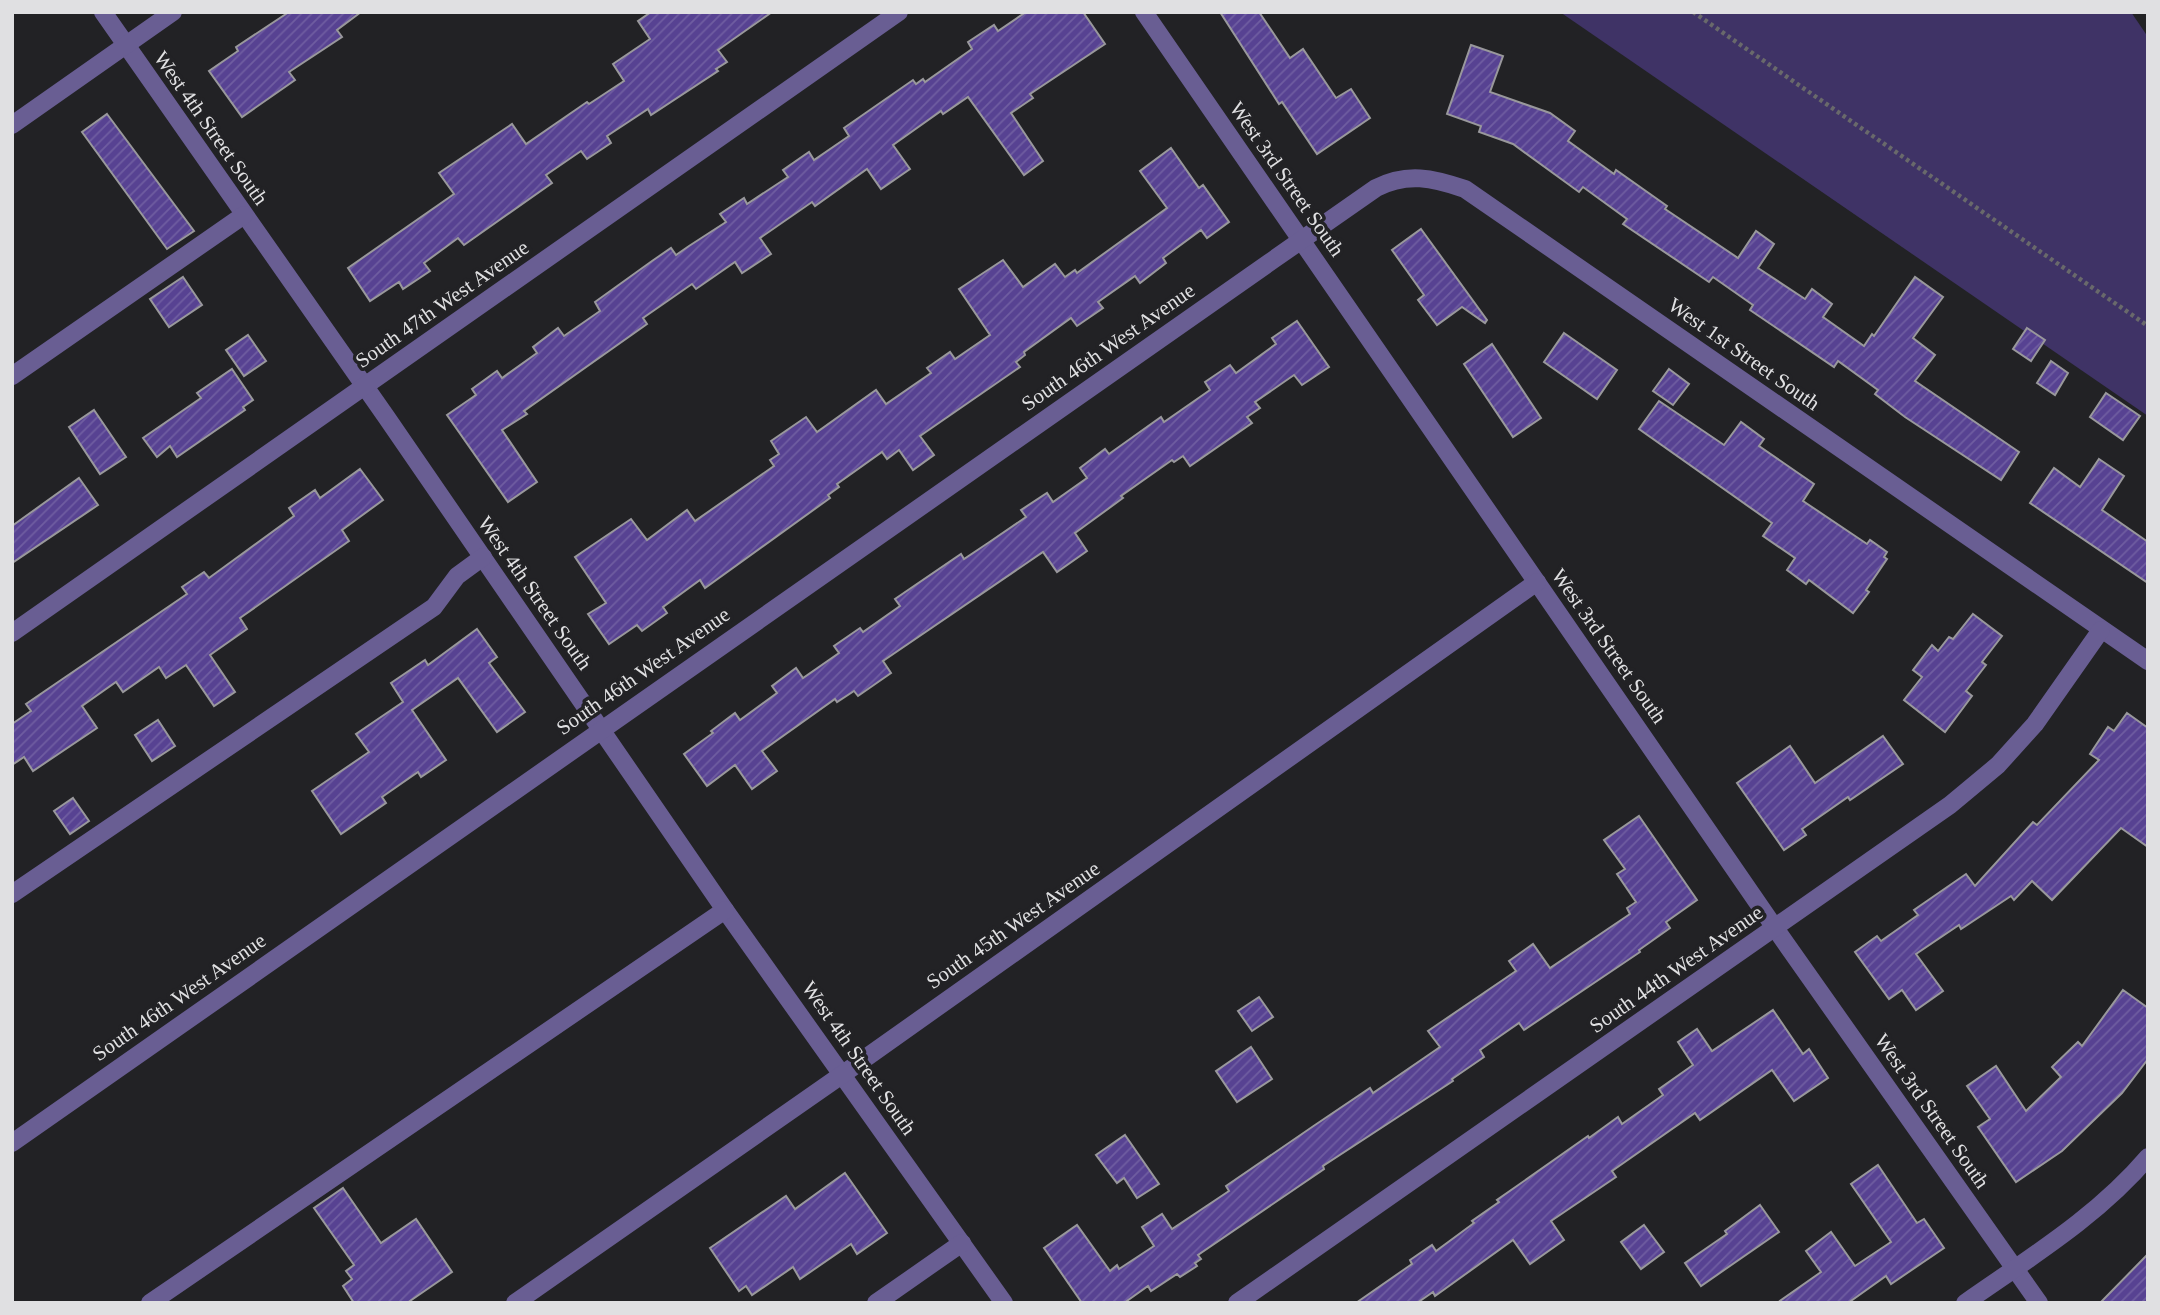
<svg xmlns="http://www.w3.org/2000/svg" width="2160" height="1315" font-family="Georgia,serif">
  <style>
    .grass { fill: #3f3366 }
    .building { fill: url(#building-hatch); stroke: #99989c; stroke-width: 2 }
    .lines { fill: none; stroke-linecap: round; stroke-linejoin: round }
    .path { stroke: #69696b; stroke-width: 4.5; stroke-dasharray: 3.5 3.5; stroke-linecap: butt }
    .minor { stroke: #695e93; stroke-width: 18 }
    .labels { text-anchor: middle; stroke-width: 7; stroke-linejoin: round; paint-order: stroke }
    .street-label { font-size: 21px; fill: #e0e0e2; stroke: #222225 }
  </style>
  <defs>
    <pattern id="building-hatch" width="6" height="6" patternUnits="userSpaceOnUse" patternTransform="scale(1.75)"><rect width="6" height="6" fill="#574292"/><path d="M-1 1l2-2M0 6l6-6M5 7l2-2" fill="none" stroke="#6f5da1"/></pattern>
  </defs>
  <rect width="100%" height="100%" fill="#222225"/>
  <path class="grass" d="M1560,12H2131L2148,37V416Z"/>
  <g class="building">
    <path d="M289,12H361L337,30L342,37L289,72L295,80L242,117L209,71L238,51L236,47Z"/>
    <path d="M651,12H772L718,50L727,62L716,69L718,71L651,115L648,109L607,136L611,143L587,159L581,151L546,175L552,183L464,245L458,238L424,263L430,271L403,289L399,282L370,301L348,268L454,194L439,173L512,124L526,144L587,102L589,104L624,81L613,64L650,39L638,21Z"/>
    <path d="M1026,12H1083L1105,44L1030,94L1033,98L1011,113L1043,161L1024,175L968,97L943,114L941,111L893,145L910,169L881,189L867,169L815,206L812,202L760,238L771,254L742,273L735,262L696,289L692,284L643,318L647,324L524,411L527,414L502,430L537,482L508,502L447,415L476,395L472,389L497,371L502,378L537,353L533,347L558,328L564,336L600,311L595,302L652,261L671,248L676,255L689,246L726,222L720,214L744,198L747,204L788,177L783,170L809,152L814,160L849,136L844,128L913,80L916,84L923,79L925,82L972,49L968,42L994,25L998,31Z"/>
    <path d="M1220,12H1259L1290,58L1303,49L1336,98L1351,89L1370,118L1317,154L1282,102L1279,104Z"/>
    <path d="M1471,45L1503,56L1490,92L1550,113L1575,131L1568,141L1614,174L1616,170L1667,206L1665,209L1738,258L1756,231L1774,244L1758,268L1805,299L1812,289L1832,304L1823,317L1864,346L1872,334L1874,336L1915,277L1943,297L1913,338L1935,355L1915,381L2019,452L2001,480L1905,417L1875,394L1878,390L1838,361L1834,367L1750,310L1753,305L1713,277L1709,282L1623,224L1627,219L1583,187L1579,192L1513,144L1479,132L1481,126L1447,114Z"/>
    <path d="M107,114L194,231L167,249L82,132Z"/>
    <path d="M1171,148L1199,188L1203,185L1229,222L1207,238L1201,230L1163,258L1166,263L1140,283L1135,276L1098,302L1103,308L1077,326L1071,318L1024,352L1025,355L1016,362L1020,367L920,436L934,455L913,470L899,450L887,459L882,452L837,484L839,487L828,495L830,498L705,588L700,580L663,607L667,613L642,631L637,625L609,644L588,614L606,603L575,557L631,519L647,540L687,510L695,521L774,466L770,460L779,454L771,441L806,417L817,432L876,390L886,404L931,373L927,368L950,352L955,359L990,335L959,289L1003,260L1023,287L1055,264L1065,277L1075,270L1077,273L1167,208L1140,171Z"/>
    <path d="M1421,229L1487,320L1485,323L1462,307L1437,325L1418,300L1424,295L1392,250Z"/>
    <path d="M183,277L202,305L169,327L150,299Z"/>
    <path d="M1297,321L1329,367L1302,385L1294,375L1255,402L1260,408L1247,417L1252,423L1190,466L1183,456L1174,462L1172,460L1121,496L1123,498L1075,533L1087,551L1057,572L1043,552L883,661L891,673L858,696L854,691L837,702L835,699L762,751L777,771L752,789L735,765L707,786L684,754L713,733L711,731L735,713L740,720L777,693L772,686L796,668L803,678L839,653L834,646L860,628L863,632L900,606L895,599L961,554L964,559L988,543L1026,517L1021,510L1047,493L1053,502L1087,478L1080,468L1105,449L1109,454L1161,417L1164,422L1210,390L1205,382L1230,365L1236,373L1276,344L1272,338Z"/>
    <path d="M2027,328L2045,340L2031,361L2013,349Z"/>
    <path d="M1564,333L1617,370L1597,399L1544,362Z"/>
    <path d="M248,335L266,361L244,376L226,350Z"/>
    <path d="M1492,344L1541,418L1513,437L1464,364Z"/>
    <path d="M2051,361L2068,373L2055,395L2037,383Z"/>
    <path d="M232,369L253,400L243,407L245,410L177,457L170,446L157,457L143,438L201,398L197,393Z"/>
    <path d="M1669,369L1689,384L1673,405L1653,391Z"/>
    <path d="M2106,393L2140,416L2123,440L2090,417Z"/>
    <path d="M1659,401L1724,445L1741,422L1764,439L1759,446L1814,484L1803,501L1867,544L1870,540L1887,552L1884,557L1887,559L1866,590L1869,592L1853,613L1809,580L1806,584L1787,570L1795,558L1763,536L1772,523L1639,429Z"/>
    <path d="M94,410L126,457L100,474L69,427Z"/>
    <path d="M2099,459L2124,476L2102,510L2148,542V583L2030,503L2054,468L2080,487Z"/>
    <path d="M360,469L383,500L342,530L349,541L240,618L247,629L210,655L235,692L214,706L186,665L166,678L159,667L123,692L116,682L82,706L97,728L33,771L24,757L12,765V724L31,711L26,704L187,594L182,587L204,572L209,578L294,516L289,508L315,490L320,498Z"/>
    <path d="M79,478L98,505L12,563V526Z"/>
    <path d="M1973,614L2002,636L1982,662L1986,665L1966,691L1972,696L1945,732L1904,700L1922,677L1913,670L1932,645L1938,651L1949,637L1953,639Z"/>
    <path d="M477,629L497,657L489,663L525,712L497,732L458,678L412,710L446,760L421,777L418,772L382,797L386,803L341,834L312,791L369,752L356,734L403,702L391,683L425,660L428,665Z"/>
    <path d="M2127,713L2148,728V847L2121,828L2052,900L2032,881L2014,900L2011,896L1961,929L1959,925L1916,954L1943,991L1916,1010L1902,990L1889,999L1855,952L1877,936L1881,941L1918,915L1914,910L1966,874L1975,886L2033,822L2037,825L2099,760L2090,754L2108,727L2114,731Z"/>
    <path d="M158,720L175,746L152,761L135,735Z"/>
    <path d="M1883,736L1903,764L1850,800L1848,797L1802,829L1806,835L1784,850L1737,783L1790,746L1815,783Z"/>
    <path d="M73,798L89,821L70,834L54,811Z"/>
    <path d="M1639,816L1697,900L1666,922L1670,928L1639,950L1640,952L1524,1030L1519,1023L1480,1050L1484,1057L1452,1079L1453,1081L1323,1166L1324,1169L1198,1255L1201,1259L1195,1263L1197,1266L1180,1277L1177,1274L1151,1291L1148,1286L1124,1303H1082L1044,1248L1077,1225L1110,1271L1117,1265L1119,1269L1154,1246L1142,1227L1162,1214L1172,1229L1229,1191L1226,1186L1315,1125L1370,1088L1373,1093L1440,1047L1428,1031L1516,971L1509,961L1533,944L1550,968L1630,914L1627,908L1636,902L1617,874L1625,869L1604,840Z"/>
    <path d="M2123,990L2148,1008V1059L2122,1093L2062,1151L2016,1182L1978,1127L1990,1119L1967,1086L1996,1066L2026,1111L2061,1077L2052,1067L2078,1042L2082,1046Z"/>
    <path d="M1259,997L1273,1017L1252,1031L1238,1011Z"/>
    <path d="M1773,1010L1803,1054L1809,1049L1828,1078L1794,1101L1772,1070L1700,1120L1695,1113L1612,1171L1616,1177L1551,1221L1564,1240L1530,1264L1513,1240L1435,1296L1433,1292L1417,1303H1356L1412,1264L1410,1260L1432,1245L1436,1251L1474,1223L1472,1221L1499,1202L1497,1200L1588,1136L1589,1138L1618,1117L1622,1124L1663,1095L1659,1089L1693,1065L1678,1042L1697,1029L1712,1051Z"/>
    <path d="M1251,1047L1272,1079L1237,1102L1216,1071Z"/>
    <path d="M1125,1135L1159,1184L1137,1198L1124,1178L1117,1183L1096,1155Z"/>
    <path d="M1878,1165L1917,1223L1924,1219L1944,1248L1891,1284L1886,1276L1848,1303H1777L1821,1272L1806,1251L1831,1232L1855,1266L1891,1242L1851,1184Z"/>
    <path d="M845,1173L887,1233L857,1254L851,1244L800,1279L793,1267L752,1295L746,1286L739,1291L710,1248L786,1196L795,1209Z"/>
    <path d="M343,1188L381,1243L416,1219L452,1272L407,1303H354L343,1286L352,1279L346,1271L354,1265L314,1208Z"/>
    <path d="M1760,1205L1779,1232L1701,1286L1685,1263L1727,1234L1725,1231Z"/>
    <path d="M1644,1225L1664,1252L1641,1269L1621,1242Z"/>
    <path d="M2148,1254V1303H2100Z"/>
  </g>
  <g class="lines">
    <path class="path" d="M1693,12L2148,326"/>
    <g class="minor">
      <path d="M103,12L387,418L725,910L1004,1303"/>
      <path d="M1144,12L1775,928L2039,1303"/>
      <path d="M12,125L173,12"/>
      <path d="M12,376L244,215"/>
      <path d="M12,633L899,12"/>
      <path d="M12,894L434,607L457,576L483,557"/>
      <path d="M12,1143L1273,260L1376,188C1407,172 1433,178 1465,189L2148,661"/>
      <path d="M150,1303L725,910"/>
      <path d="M515,1303L843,1074L1537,582"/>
      <path d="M876,1303L962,1243"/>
      <path d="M1237,1303L1950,805L1998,765L2035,724L2101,630"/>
      <path d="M1965,1303C2029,1258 2097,1217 2148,1157"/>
    </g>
  </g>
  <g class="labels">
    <g class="street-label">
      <text transform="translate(211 128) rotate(55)" y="7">West 4th Street South</text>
      <text transform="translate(1287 179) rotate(55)" y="7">West 3rd Street South</text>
      <text transform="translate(442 304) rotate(-35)" y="7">South 47th West Avenue</text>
      <text transform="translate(1108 347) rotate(-35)" y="7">South 46th West Avenue</text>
      <text transform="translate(1744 354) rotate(35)" y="7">West 1st Street South</text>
      <text transform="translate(535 593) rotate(55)" y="7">West 4th Street South</text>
      <text transform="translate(1609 646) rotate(55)" y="7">West 3rd Street South</text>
      <text transform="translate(643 671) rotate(-35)" y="7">South 46th West Avenue</text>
      <text transform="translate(1013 925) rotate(-35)" y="7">South 45th West Avenue</text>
      <text transform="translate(1676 969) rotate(-35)" y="7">South 44th West Avenue</text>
      <text transform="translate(179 997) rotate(-35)" y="7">South 46th West Avenue</text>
      <text transform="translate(859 1058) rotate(55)" y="7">West 4th Street South</text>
      <text transform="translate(1932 1111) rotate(55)" y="7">West 3rd Street South</text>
    </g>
  </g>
  <rect width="2160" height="1315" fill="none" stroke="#e0e0e2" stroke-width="28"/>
</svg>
